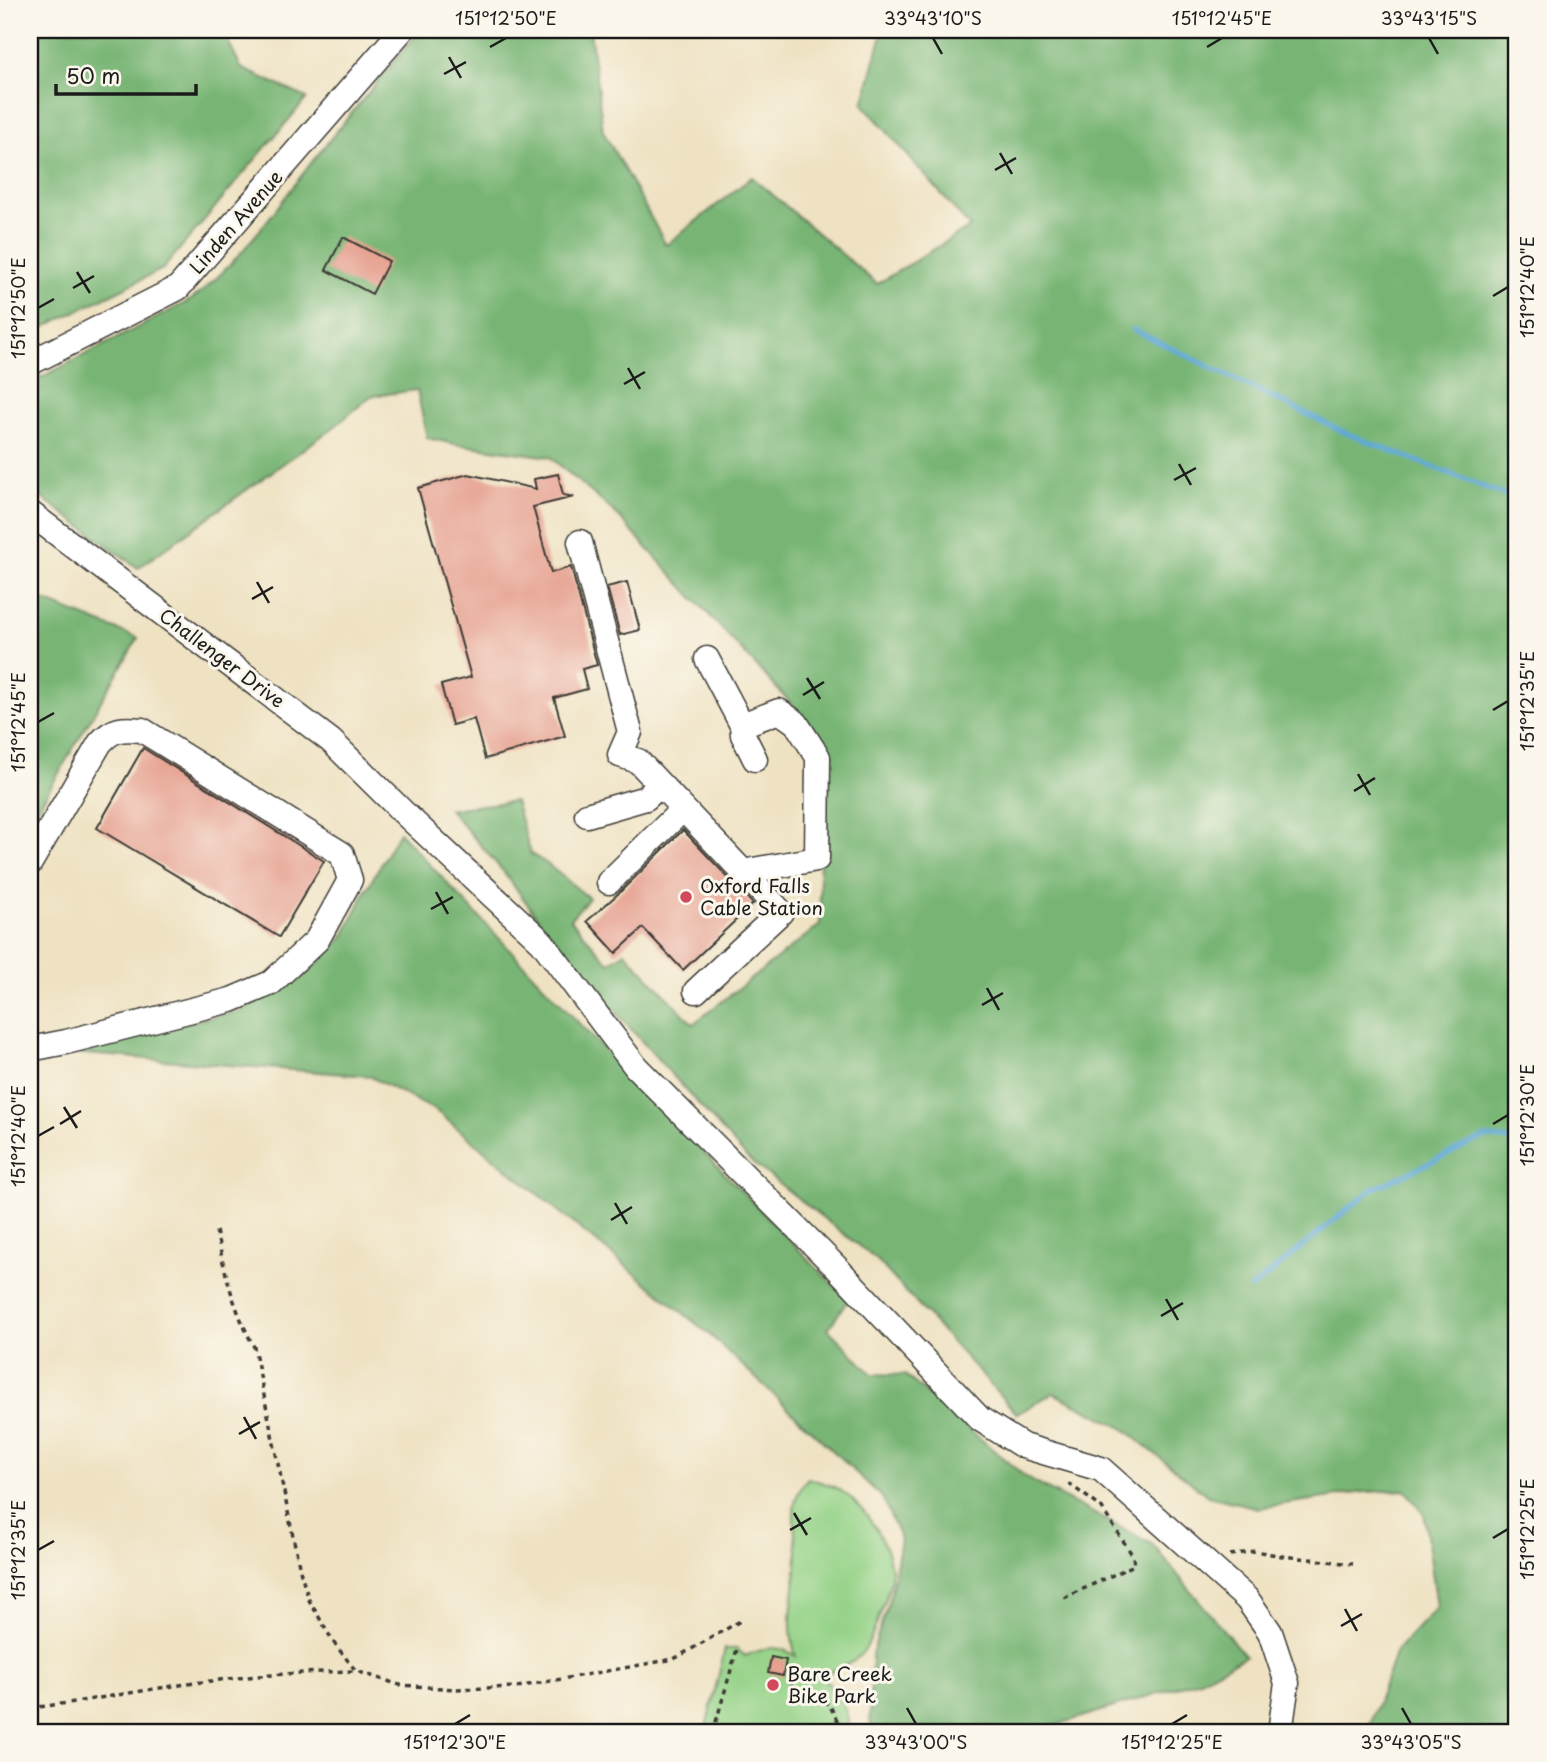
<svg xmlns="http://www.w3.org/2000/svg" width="1547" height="1762" font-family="'Playpen Sans',sans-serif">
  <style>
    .green { fill: #96d389; stroke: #597852; stroke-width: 2 }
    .forest { fill: #78b575; stroke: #4a6848; stroke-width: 2 }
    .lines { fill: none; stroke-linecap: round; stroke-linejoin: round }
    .stream { stroke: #5ea8d6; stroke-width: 5 }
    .building { fill: #e59d8c }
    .minor-casing { stroke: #3c3a35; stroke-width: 27 }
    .path { stroke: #3c3a35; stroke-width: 3.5; stroke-dasharray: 5 5; stroke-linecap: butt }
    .minor { stroke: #fff; stroke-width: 24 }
    .ticks { fill: none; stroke: #1c1c1c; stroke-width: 2.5 }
    .poi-dot { fill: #d1495b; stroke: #fbf7ec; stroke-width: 2.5 }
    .labels { text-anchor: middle; stroke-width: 6; stroke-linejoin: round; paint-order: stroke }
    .street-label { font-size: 19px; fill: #1c1c1c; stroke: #fbf7ec }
    .poi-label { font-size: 19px; fill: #1c1c1c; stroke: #fbf7ec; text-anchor: start }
    .neatline { fill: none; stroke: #1c1c1c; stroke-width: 2.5 }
    .ticks-label { font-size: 18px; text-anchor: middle; fill: #1c1c1c }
  </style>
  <rect width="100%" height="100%" fill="#fbf7ec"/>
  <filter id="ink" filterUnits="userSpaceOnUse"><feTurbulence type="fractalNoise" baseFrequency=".0143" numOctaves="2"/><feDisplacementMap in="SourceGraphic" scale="14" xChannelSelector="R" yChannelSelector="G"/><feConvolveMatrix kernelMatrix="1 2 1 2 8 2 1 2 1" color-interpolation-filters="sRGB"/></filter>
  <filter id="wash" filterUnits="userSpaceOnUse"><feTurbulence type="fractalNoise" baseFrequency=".00686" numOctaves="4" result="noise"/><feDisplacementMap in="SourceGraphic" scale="28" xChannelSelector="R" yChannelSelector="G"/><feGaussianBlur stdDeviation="1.57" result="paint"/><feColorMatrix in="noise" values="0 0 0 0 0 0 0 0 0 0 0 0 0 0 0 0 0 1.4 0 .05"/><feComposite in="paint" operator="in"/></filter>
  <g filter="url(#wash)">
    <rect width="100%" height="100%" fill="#efe2c2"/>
    <path class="green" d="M808,1478C817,1481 829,1484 838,1489C864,1504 893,1547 891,1578C890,1589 883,1602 880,1614C866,1655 862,1661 821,1675C836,1692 851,1708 848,1732H705L725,1649H737L745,1656C767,1647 776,1644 796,1656C784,1621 797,1587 797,1552C797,1539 793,1526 794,1513C794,1499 799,1488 808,1478Z"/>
    <g class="forest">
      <path d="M30,30H223L241,68L307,98L163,269L30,334Z"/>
      <path d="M420,30H590L603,131L666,245L752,177L877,284L970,227L863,104L883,30H1517V1732H1367L1396,1651L1437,1607L1424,1514L1405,1490L1365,1492L1258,1508L1208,1496L1123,1428L1053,1393L1017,1414L878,1261L748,1159L573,965L502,870L449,809L515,801L531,854L546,863L589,898L570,919L609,963L625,952L693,1024L820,925L819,734L614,512L550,457L455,444L427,438L417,390L371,396L334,427L138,568L30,489V383L191,300C238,264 272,214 308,167C344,121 383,76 420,30Z"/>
      <path d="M30,595L138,638L30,822Z"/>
      <path d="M399,832L609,1055L848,1300L828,1329L872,1374L905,1375L1028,1479L1152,1544L1245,1656L1200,1680L1034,1732H877L870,1723L872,1654L891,1593L901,1540L882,1497L709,1334L435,1110L369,1076L47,1051L241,1011L305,975L343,938L363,896Z"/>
    </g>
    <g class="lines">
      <g class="stream">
        <path d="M1132,329L1348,434L1517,500"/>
        <path d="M1252,1288L1371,1190L1485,1137L1517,1141"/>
      </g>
    </g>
    <g id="blocks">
      <g class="building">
        <path d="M343,237L389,261L372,294L326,270Z"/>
        <path d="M468,474L536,489L534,479L558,474L563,495L574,497L533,507L551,573L571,567L597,665L582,669L587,689L554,698L565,736L485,759L474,719L452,725L441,685L471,677L418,488Z"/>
        <path d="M627,582L640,630L620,635L607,587Z"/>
        <path d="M143,748L324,861L279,937L97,828Z"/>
        <path d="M683,830L753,904L683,970L643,928L616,953L587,921L619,893Z"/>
        <path d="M771,1657L786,1660L783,1676L768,1673Z"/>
      </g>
    </g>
  </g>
  <g filter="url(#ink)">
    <use href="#blocks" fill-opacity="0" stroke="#3c3a35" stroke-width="2"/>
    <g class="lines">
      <defs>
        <g id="minor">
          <path d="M30,363L178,288L402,30"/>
          <path d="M30,513L331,741L404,813L542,942L636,1067L837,1268L980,1419L1023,1446L1101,1469L1247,1599L1270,1632L1287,1683L1280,1732"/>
          <path d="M580,542L630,732L620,755L638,761L781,912L696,991"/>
          <path d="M707,659L742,725L779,711L796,723L818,757L817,859L742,872"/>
          <path d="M742,725L743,735L755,759"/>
          <path d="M587,815L646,798L660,785"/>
          <path d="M30,863L100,743C113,728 123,728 142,730L342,854L350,880L317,940L271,983L231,1000L66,1042L30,1049"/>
          <path d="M609,882L683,809"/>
        </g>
      </defs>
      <use href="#minor" class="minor-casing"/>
      <g class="path">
        <path d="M216,1231C226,1276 232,1305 254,1347L300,1570L309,1600L334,1643L356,1671L400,1685L455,1689L517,1687L674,1659L742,1620"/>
        <path d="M1230,1555L1255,1551L1282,1556L1353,1564"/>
        <path d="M1064,1598L1134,1565L1133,1556L1101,1507L1065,1481"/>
        <path d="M795,1672L791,1683L793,1687L829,1704L837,1720L832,1732"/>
        <path d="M30,1708C91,1701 150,1688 211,1681C259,1675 308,1672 356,1671"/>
        <path d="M717,1732L716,1722L737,1649"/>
        <path d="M722,1732L749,1723L791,1732"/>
      </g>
      <use href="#minor" class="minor"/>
    </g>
  </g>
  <path class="ticks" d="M933,38L942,54M1429,38L1438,54M490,47L506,38M1207,47L1222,38M449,57L461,78M444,74L466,62M1000,153L1012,174M995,170L1016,158M77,272L90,293M73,288L94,276M1493,296L1508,287M38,308L54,299M628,368L640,389M624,384L645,372M1179,464L1191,485M1174,480L1196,468M257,582L269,603M252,599L273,587M807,678L820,699M803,695L824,682M1493,710L1508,701M38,722L54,713M1358,774L1370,795M1354,791L1375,778M436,892L448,914M431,909L453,897M987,988L999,1010M982,1005L1003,993M64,1107L77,1128M60,1124L81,1111M1493,1124L1508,1115M38,1136L54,1127M615,1203L627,1224M611,1220L632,1207M1166,1299L1178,1320M1161,1316L1183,1303M244,1417L256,1439M239,1434L260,1422M794,1513L807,1535M790,1530L811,1518M1493,1538L1508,1529M38,1550L54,1541M1345,1609L1357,1631M1341,1626L1362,1614M907,1708L916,1724M1402,1708L1411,1724M455,1724L470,1715M1172,1724L1187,1715"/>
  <g class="poi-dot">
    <circle cx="686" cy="897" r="7"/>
    <circle cx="773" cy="1685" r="7"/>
  </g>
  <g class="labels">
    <g class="street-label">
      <text transform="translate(236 222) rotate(-49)" y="7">Linden Avenue</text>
      <text transform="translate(222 658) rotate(37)" y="7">Challenger Drive</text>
    </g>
    <g class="poi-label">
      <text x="700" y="893">Oxford Falls<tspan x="700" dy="22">Cable Station</tspan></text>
      <text x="787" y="1681">Bare Creek<tspan x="787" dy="22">Bike Park</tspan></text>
    </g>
  </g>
  <rect width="1547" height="1762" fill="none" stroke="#fbf7ec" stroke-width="77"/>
  <path d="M56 84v10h140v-10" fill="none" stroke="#1c1c1c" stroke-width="3.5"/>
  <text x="66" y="84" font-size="21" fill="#1c1c1c" stroke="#fbf7ec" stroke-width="5" paint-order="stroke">50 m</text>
  <rect x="38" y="38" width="1470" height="1686" class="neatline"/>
  <g class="ticks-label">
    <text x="506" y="25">151°12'50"E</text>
    <text x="933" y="25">33°43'10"S</text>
    <text x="1222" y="25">151°12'45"E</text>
    <text x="1429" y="25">33°43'15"S</text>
    <text transform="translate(1528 287) rotate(-90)" y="6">151°12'40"E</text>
    <text transform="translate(19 308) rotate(-90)" y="6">151°12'50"E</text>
    <text transform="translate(1528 701) rotate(-90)" y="6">151°12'35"E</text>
    <text transform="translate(19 722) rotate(-90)" y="6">151°12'45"E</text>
    <text transform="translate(1528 1115) rotate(-90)" y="6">151°12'30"E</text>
    <text transform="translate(19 1136) rotate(-90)" y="6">151°12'40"E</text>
    <text transform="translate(1528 1529) rotate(-90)" y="6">151°12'25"E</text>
    <text transform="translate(19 1550) rotate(-90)" y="6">151°12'35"E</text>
    <text x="455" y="1749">151°12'30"E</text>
    <text x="916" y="1749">33°43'00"S</text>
    <text x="1172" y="1749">151°12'25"E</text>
    <text x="1411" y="1749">33°43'05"S</text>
  </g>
</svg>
